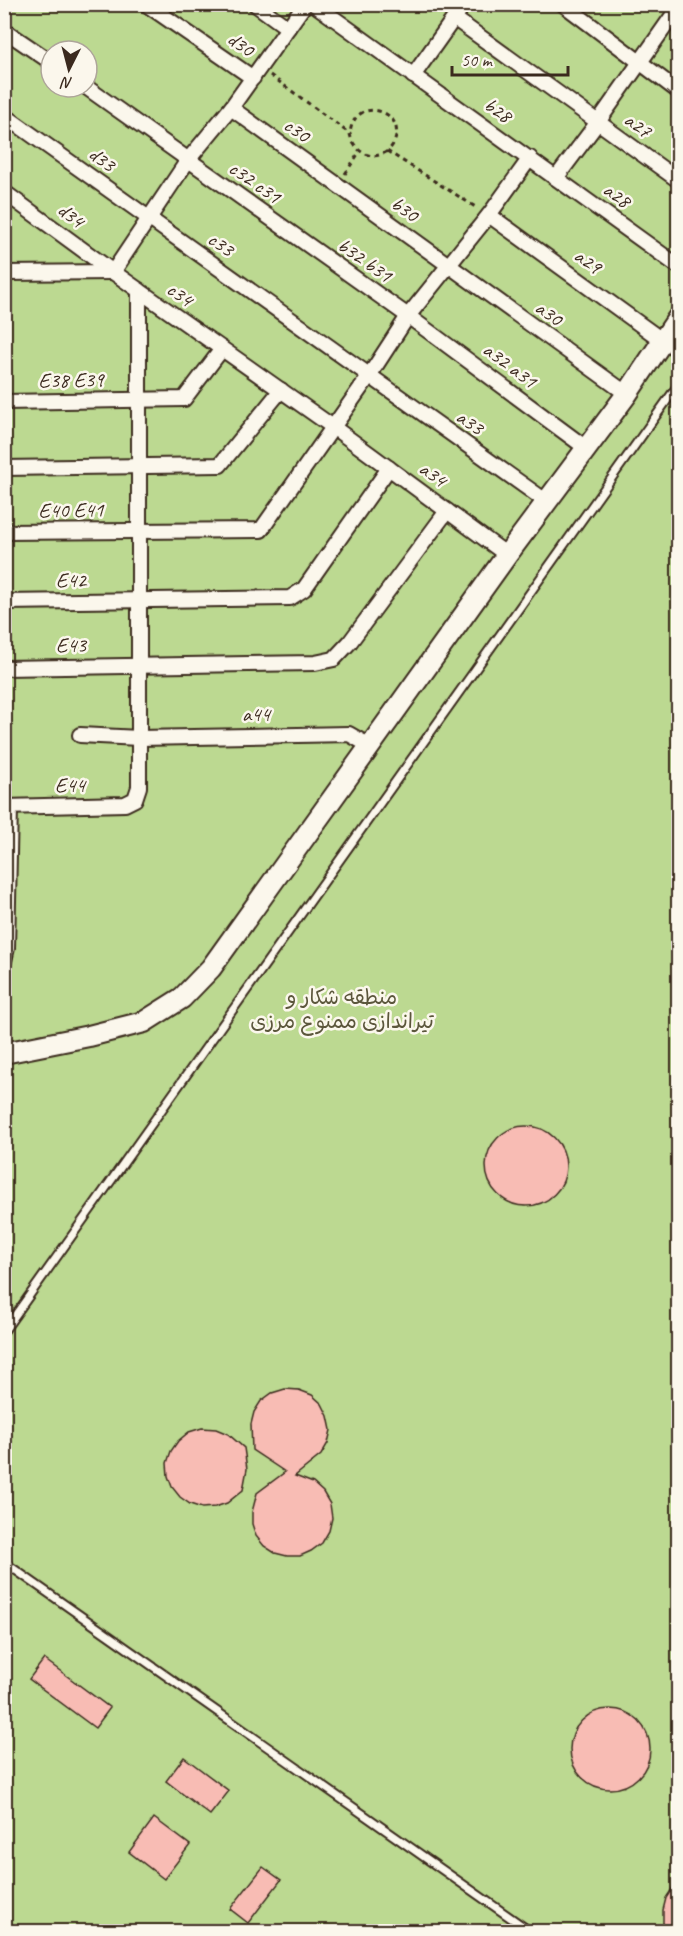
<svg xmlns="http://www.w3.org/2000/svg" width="683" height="1936" font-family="Caveat,'Playpen Sans Arabic',sans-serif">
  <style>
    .green { fill: #bcd991; stroke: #7c8258; stroke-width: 1.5; fill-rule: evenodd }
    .building { fill: #f8bcb4; stroke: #3b2a1e; stroke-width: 1.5 }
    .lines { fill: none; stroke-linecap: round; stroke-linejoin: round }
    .lane-casing { stroke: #3b2a1e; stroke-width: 11 }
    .street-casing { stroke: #3b2a1e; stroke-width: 18 }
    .secondary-casing { stroke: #3b2a1e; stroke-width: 24 }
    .path { stroke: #3b2a1e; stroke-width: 3; stroke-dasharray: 4.5 4.5; stroke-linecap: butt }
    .lane { stroke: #fbf7ec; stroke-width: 7 }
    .street { stroke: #fbf7ec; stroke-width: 14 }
    .secondary { stroke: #fbf7ec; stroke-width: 20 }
    .labels { text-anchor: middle; stroke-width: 5; stroke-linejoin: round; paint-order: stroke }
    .street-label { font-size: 21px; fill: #3b2a1e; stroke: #fbf7ec }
    .park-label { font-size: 21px; fill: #5b563b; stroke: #fbf7ec }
  </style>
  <rect width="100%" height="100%" fill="#fae5db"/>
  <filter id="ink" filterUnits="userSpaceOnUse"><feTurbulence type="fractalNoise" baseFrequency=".0167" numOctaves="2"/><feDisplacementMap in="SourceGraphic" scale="12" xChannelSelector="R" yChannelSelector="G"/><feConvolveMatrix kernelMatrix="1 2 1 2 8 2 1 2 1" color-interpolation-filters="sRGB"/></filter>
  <g filter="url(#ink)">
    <path class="green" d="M5,5H678V1931H5ZM51,51H87V87H51Z"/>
    <g class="building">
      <circle cx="526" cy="1166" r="40"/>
      <path d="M285,1389L299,1390L312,1395L322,1404L328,1416L331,1430L328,1443L321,1455L295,1476L313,1483L323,1492L330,1504L332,1518L329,1531L322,1543L311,1551L300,1556H287L275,1553L264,1546L256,1536L252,1524V1512L257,1493L285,1472L252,1450L251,1424L254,1412L261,1401L272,1393Z"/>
      <path d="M202,1428L216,1429L228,1434L244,1448L247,1469L243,1490L227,1503L215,1507L202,1508L190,1504L180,1497L172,1487L168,1476L167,1463L171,1451L178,1441L189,1432Z"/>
      <path d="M44,1659L110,1708L95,1728L29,1679Z"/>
      <circle cx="610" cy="1749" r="40"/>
      <path d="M184,1757L229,1791L210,1815L166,1781Z"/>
      <path d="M154,1818L190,1845L164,1879L129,1852Z"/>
      <path d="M263,1867L281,1880L248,1923L230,1909Z"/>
      <path d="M678,1880V1932H666L663,1923V1910L666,1898Z"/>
    </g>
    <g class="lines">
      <defs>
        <g id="lane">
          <path d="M4,1331L678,385"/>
          <path d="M4,1562L531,1932"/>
        </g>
        <g id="street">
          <path d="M146,4L253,78"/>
          <path d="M255,4L288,28"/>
          <path d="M314,4L678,266"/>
          <path d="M563,4L678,91"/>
          <path d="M454,18L678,180"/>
          <path d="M4,30L51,62"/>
          <path d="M413,76L464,4"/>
          <path d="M86,87L408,316L586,448"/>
          <path d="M231,108L627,394"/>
          <path d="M4,115L547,502"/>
          <path d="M556,178L598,122L678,8"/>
          <path d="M4,192L113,272L333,427L507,555"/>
          <path d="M489,215L663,341"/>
          <path d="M113,272L188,160L231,108L305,4"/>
          <path d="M4,273L113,272"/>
          <path d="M4,402L184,399L222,349"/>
          <path d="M4,468L220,465L281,390"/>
          <path d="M4,532L261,530L369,376L408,316L489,215L530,158"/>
          <path d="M4,602L290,598L304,589L389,468"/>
          <path d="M4,668L315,663L334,659L350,642L447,511"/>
          <path d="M80,735L139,738L349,734L370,746"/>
          <path d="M4,807L125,804L135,799L139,787V290"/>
          <path d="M4,961L7,948L10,807"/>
        </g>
        <path id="secondary" d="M4,1053L89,1036L144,1022L182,998L211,968L507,555L627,394L678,318"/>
      </defs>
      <use href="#lane" class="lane-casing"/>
      <use href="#street" class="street-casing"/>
      <use href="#secondary" class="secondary-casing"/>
      <g class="path">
        <path d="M270,75L350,134C353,149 367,160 382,154C388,152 393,146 395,140C406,109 353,95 350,134"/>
        <path d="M387,151L477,208"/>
        <path d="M345,174L360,151"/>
      </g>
      <use href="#lane" class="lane"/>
      <use href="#street" class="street"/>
      <use href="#secondary" class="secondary"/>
    </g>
  </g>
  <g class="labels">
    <g class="street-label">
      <text transform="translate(241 44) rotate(35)" y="7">d30</text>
      <text transform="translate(498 110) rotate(35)" y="7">b28</text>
      <text transform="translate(638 125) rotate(36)" y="7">a27</text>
      <text transform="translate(297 130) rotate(36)" y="7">c30</text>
      <text transform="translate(102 159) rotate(36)" y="7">d33</text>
      <text transform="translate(255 182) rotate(35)" y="7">c32 c31</text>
      <text transform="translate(617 195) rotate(36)" y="7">a28</text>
      <text transform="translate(405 209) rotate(36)" y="7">b30</text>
      <text transform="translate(71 215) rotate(37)" y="7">d34</text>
      <text transform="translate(221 244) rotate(36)" y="7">c33</text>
      <text transform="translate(365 260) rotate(35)" y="7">b32 b31</text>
      <text transform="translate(588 261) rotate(36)" y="7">a29</text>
      <text transform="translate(180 294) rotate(35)" y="7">c34</text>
      <text transform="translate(549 313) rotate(36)" y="7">a30</text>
      <text transform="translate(510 365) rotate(37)" y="7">a32 a31</text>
      <text transform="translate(71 380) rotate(-1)" y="7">E38 E39</text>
      <text transform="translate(470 422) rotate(35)" y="7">a33</text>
      <text transform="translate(433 474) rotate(36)" y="7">a34</text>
      <text transform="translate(71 510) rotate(-1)" y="7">E40 E41</text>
      <text transform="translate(71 580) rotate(-1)" y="7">E42</text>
      <text transform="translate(71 645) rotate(-1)" y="7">E43</text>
      <text transform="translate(256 714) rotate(-1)" y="7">a44</text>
      <text transform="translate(70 785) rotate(-1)" y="7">E44</text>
    </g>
    <g class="park-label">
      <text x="342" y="1004">منطقه شکار و<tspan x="342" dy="24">تیراندازی ممنوع مرزی</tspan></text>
    </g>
  </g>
  <rect width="683" height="1936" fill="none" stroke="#fbf7ec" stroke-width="24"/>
  <rect x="12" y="12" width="659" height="1912" fill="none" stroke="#3b2a1e" stroke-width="2" filter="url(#ink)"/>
  <g transform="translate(69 69) rotate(186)"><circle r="28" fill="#fbf7ec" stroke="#aea59a" stroke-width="1.5"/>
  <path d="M0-4.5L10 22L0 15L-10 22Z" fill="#3b2a1e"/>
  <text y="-9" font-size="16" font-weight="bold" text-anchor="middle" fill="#3b2a1e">N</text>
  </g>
  <path d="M452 66v9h116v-9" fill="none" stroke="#3b2a1e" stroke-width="3"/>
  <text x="461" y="66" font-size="18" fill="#3b2a1e" stroke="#fbf7ec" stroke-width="4.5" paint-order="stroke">50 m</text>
</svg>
